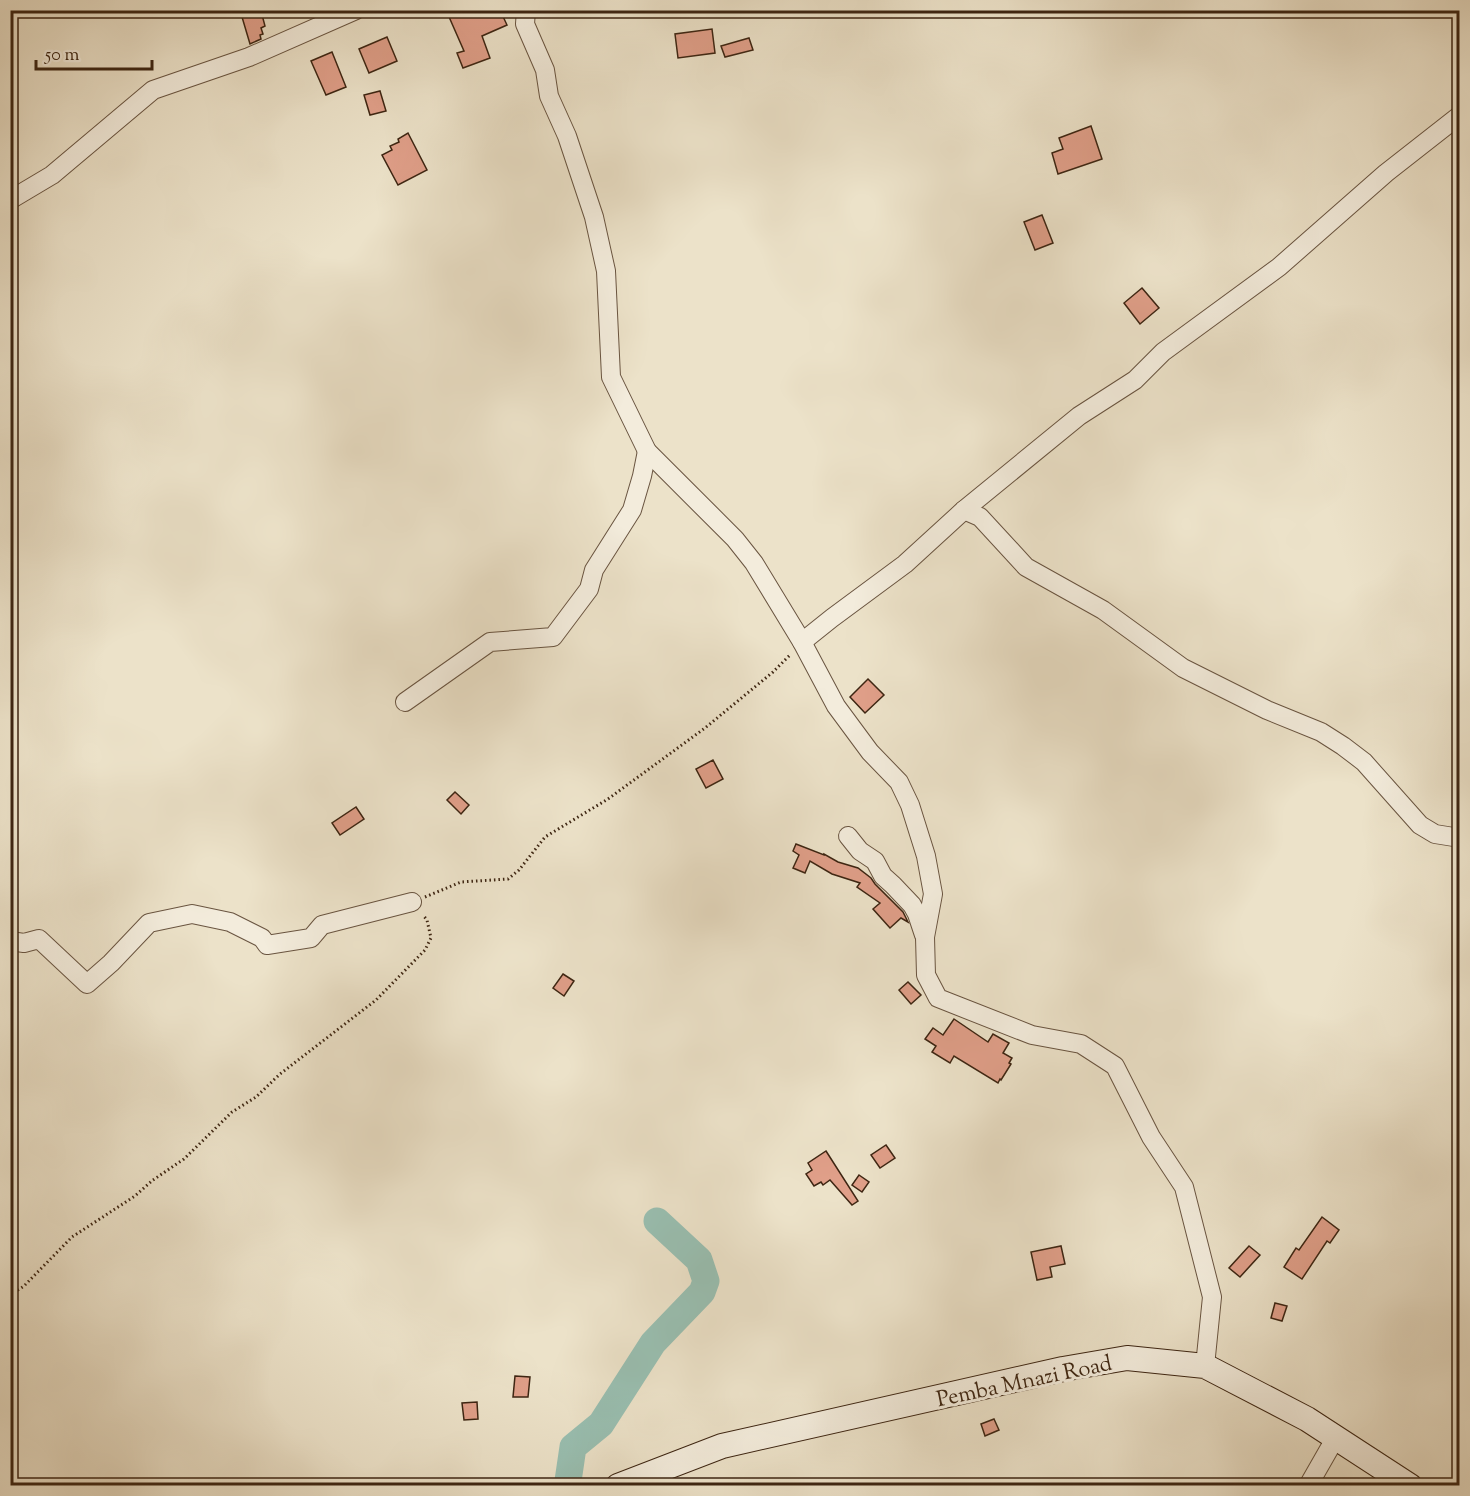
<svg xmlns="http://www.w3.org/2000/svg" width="1470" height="1496" font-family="'Sorts Mill Goudy',serif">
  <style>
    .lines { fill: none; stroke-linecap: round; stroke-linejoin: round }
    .river { stroke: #99bfb1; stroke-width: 27 }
    .building { fill: #e09f89; stroke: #3d2512; stroke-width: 1.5 }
    .minor-casing { stroke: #695440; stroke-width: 20 }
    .secondary-casing { stroke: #3d2512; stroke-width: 26 }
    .path { stroke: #3d2512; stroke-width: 3; stroke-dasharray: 1.5 3; stroke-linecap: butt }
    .minor { stroke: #f3ecdc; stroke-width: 18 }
    .secondary { stroke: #f3ecdc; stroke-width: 24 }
    .labels { text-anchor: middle; stroke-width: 6; stroke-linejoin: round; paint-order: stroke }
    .street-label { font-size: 22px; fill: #3d2512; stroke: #f3ecdc }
  </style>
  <rect width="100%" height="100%" fill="#ece2c9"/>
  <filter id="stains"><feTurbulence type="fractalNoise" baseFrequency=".00333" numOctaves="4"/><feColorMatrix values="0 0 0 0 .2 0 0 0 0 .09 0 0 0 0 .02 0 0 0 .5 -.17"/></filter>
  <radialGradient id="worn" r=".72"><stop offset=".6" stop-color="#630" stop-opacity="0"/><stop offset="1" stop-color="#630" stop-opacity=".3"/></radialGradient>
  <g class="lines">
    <path class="river" d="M571,1486L568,1481L573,1447L601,1424L653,1343L702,1292L706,1281L699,1260L657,1221"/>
  </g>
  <g class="building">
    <path d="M446,10H500L507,25L482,36L490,58L463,68L457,53L464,51Z"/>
    <path d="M261,11L265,26L261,28L263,34L260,35L261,39L250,44L242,17Z"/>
    <path d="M712,29L715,53L678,58L675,34Z"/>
    <path d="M387,37L397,61L369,73L359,49Z"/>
    <path d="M749,38L753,50L725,57L721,46Z"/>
    <path d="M332,52L346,87L326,95L311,61Z"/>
    <path d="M380,91L386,111L370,115L364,95Z"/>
    <path d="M1091,126L1102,159L1058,174L1052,153L1063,149L1059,138Z"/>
    <path d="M408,133L427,170L398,185L382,155L392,150L390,146L399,142L398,139Z"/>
    <path d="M1042,215L1053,243L1035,250L1024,222Z"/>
    <path d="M1142,288L1159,308L1140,324L1124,303Z"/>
    <path d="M868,679L884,695L865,713L850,697Z"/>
    <path d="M713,760L723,779L706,788L696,769Z"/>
    <path d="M455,792L469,805L461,814L447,800Z"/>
    <path d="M356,807L364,819L340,835L332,823Z"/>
    <path d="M796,844L824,855V854L838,862L858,868L871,878L875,884L903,912L908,922L901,918L890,928L873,909L880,903L857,887L860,883L832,874L810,861L805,873L793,868L799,855L793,851Z"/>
    <path d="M563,974L574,981L564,996L553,988Z"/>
    <path d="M908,982L921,995L911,1004L899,990Z"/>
    <path d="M954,1019L988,1042L993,1034L1009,1043L1003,1053L1012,1058L1009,1063L1011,1064L1001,1080L1000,1079L998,1083L954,1056L950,1063L932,1052L936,1046L925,1039L933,1028L943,1035Z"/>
    <path d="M886,1145L895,1158L880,1168L871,1155Z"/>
    <path d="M826,1151L858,1201L852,1205L830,1180L823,1185L821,1182L814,1186L806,1174L812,1170L808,1163Z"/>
    <path d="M859,1175L869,1182L862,1192L852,1185Z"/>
    <path d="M1322,1217L1339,1230L1330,1243L1327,1241L1302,1279L1284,1267L1296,1248L1299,1250Z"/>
    <path d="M1061,1246L1065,1264L1050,1267L1052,1277L1037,1280L1031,1252Z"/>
    <path d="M1249,1246L1260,1255L1240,1277L1229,1268Z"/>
    <path d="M1275,1303L1287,1306L1282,1321L1271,1318Z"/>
    <path d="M515,1376L530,1377L528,1397H513Z"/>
    <path d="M477,1402L478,1419L464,1420L462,1403Z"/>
    <path d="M994,1419L999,1430L985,1436L981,1424Z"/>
  </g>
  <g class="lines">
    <defs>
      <g id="minor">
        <path d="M526,10L525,24L545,70L549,96L567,136L594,217L606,271L611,377L647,451L735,539L754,563L802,642L836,706L870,752L899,782L910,805L926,856L933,894L925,937L926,975L938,998L1032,1035L1081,1044L1115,1066L1151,1137L1184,1187L1212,1297L1205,1366"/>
        <path d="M10,200L52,175L153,90L249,57L356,10"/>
        <path d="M964,510L980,517L1026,567L1103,610L1183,668L1267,710L1321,732L1343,746L1364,762L1420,825L1435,834L1460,838"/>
        <path d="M802,642L832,618L905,564L964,510L1079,416L1135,380L1163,352L1279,267L1386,173L1460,115"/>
        <path d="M405,702L490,642L553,637L589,589L594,570L632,510L642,476L647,451"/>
        <path d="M848,836L860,851L875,861L883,876L893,885L912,905L917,914L924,935"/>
        <path d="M10,941L24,943L39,939L87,984L111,963L149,923L192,914L230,922L262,938L267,945L311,938L322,925L412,902"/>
        <path d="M1308,1486L1336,1437"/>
      </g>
      <path id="secondary" d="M618,1486L722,1446L1063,1369L1127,1358L1205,1366L1307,1419L1410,1486"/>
    </defs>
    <use href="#minor" class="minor-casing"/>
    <use href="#secondary" class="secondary-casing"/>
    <g class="path">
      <path d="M425,897L461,882L508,879L519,870L545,837L608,799L705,728L773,672L791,654"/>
      <path d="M10,1295L24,1286L72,1237L135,1196L153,1180L184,1159L232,1112L256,1097L280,1074L376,1000L425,950L431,938L427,920L423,915"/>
    </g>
    <use href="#minor" class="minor"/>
    <use href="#secondary" class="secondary"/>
  </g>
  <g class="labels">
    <g class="street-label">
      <text transform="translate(1024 1380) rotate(-12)" y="8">Pemba Mnazi Road</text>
    </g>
  </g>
  <rect width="1470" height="1496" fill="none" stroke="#ece2c9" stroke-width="36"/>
  <rect x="12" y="12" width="1446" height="1472" fill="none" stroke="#3d2512" stroke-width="3"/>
  <rect x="18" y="18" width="1434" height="1460" fill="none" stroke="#3d2512" stroke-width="1.5"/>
  <path d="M36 60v9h116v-9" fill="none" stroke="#3d2512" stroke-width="3"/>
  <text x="45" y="60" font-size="18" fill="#3d2512" stroke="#f3ecdc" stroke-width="4.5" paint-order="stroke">50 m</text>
  <rect width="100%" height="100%" filter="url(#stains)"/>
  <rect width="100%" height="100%" fill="url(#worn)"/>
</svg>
